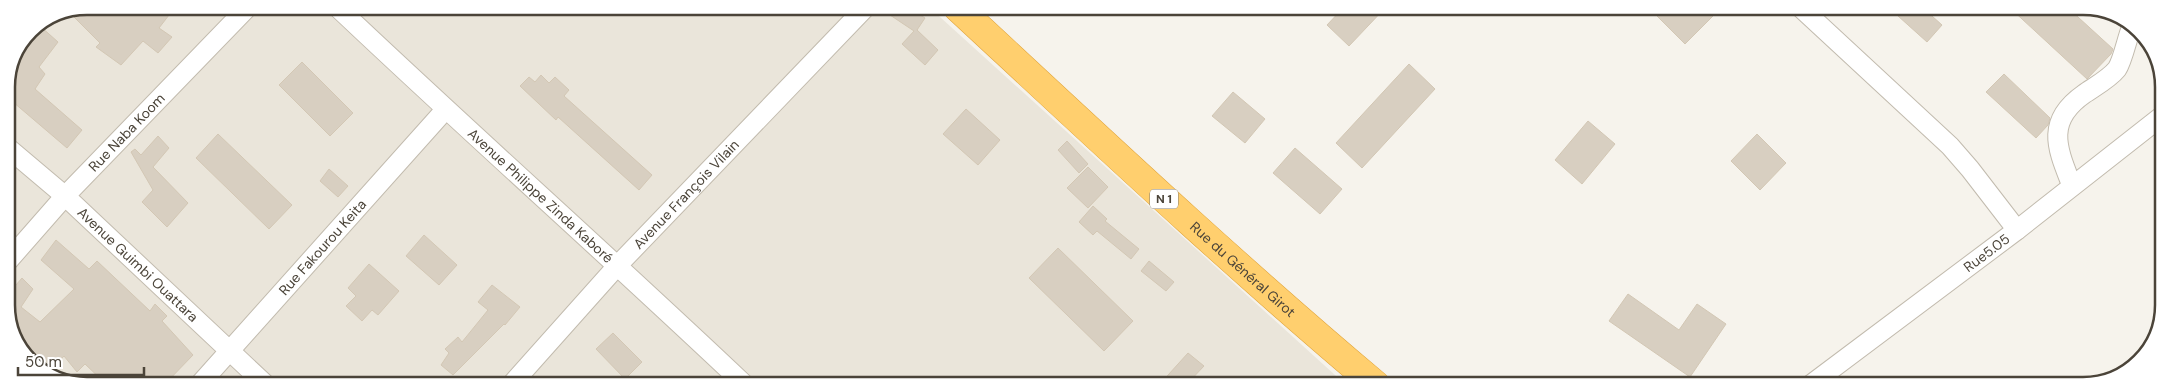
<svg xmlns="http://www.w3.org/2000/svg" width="2170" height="392" font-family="'DM Sans',sans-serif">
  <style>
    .residential { fill: #eae5da }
    .building { fill: #d8cfc1; stroke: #d3c7b4 }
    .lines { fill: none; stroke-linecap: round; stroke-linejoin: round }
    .street-casing { stroke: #c2bbae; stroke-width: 21 }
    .highway-casing { stroke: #e0a43c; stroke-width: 29 }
    .street { stroke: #fff; stroke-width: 19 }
    .highway { stroke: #ffcf6e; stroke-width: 28 }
    .labels { text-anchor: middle; stroke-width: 5; stroke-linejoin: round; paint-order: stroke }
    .shield { fill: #fff; stroke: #817c74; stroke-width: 1 }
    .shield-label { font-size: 12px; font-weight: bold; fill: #4b4439 }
    .street-label { font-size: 14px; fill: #4b4439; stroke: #fff }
    .rim { fill: none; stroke: #4b4439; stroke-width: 2.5 }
  </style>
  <rect width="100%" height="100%" fill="#f6f3ec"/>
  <path class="residential" d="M87,6L929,7L1346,385H77L34,365L9,325L6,87L30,30Z"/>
  <g class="building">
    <path d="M87,6H176L159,28L172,37L158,53L143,41L121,65L96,47L100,43L70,13Z"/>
    <path d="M896,7H908L925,18L917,30L938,50L925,65L902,44L914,31L890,15Z"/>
    <path d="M1344,7H1386L1349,46L1327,25Z"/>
    <path d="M1648,7H1709L1716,13L1685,44Z"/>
    <path d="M1888,7H1922L1942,25L1927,42Z"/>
    <path d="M2009,7H2067L2113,49L2111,54L2087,79Z"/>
    <path d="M40,26L58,42L39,67L45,74L35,89L82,130L67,148L6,96V87L30,30Z"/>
    <path d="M302,62L353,113L330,136L279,85Z"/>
    <path d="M1409,64L1435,89L1362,168L1336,143Z"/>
    <path d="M2004,74L2050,118L2048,125L2036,138L1986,92Z"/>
    <path d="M541,75L549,83L555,77L569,90L564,96L652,175L639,190L558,117L556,120L520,86L529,77L535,82Z"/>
    <path d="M1233,92L1265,119L1245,143L1212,116Z"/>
    <path d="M966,109L1000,140L978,165L943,134Z"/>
    <path d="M1588,121L1615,144L1582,184L1555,160Z"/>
    <path d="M218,134L292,205L269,229L196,158Z"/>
    <path d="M1757,134L1786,163L1760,190L1731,161Z"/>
    <path d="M158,136L169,148L153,167L188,203L167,227L142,202L153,190L131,152L135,149L141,155Z"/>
    <path d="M1067,141L1088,164L1079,173L1058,150Z"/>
    <path d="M1295,148L1342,189L1320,214L1273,173Z"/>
    <path d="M1088,167L1108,187L1088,208L1067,188Z"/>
    <path d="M329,169L348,186L338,197L320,181Z"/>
    <path d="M1093,206L1107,219L1105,221L1139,249L1131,259L1097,231L1093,235L1079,222Z"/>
    <path d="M424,235L457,265L439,285L406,256Z"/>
    <path d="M56,240L89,269L97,261L150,311L155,304L167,316L162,321L193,355L164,385H107L85,364L77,372L64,356L49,372L34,365L9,325V293L22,278L33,289L21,307L40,322L74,289L41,260Z"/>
    <path d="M1058,248L1133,321L1104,351L1029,278Z"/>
    <path d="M1149,261L1174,282L1166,291L1141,271Z"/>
    <path d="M369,264L399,291L378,315L372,310L362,321L346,306L356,296L348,288Z"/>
    <path d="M492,285L520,307L505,325L504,324L453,375L441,365L449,353L445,349L458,337L462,342L488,310L478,302Z"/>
    <path d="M1628,294L1679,330L1697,304L1726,324L1690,377L1609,321Z"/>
    <path d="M613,333L642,362L625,379L596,349Z"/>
    <path d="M1188,353L1204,366L1186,385H1159Z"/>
  </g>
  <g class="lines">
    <defs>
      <g id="street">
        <path id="s1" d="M336,6C471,134 610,257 745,385"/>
        <path d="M1800,7L1950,146L1970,169L2017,230"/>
        <path id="s2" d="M7,147L65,196L266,385"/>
        <path d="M2072,186C2058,150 2044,122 2084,94C2094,87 2109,79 2117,69C2123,60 2127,38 2132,26"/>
        <path id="s3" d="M8,261L65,196L249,6"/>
        <path id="s4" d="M199,385L445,110"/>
        <path id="s5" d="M511,385L618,265L866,7"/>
        <path id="s6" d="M1809,386L2017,230L2162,116"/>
      </g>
      <g id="highway">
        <path id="s7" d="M957,7C1095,135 1232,264 1376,385"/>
      </g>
    </defs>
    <use href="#street" class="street-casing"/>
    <use href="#highway" class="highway-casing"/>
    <use href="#street" class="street"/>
    <use href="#highway" class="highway"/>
  </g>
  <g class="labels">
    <rect class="shield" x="1150" y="189.5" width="28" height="19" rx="4"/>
    <g class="shield-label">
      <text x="1164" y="203">N 1</text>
    </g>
    <g class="street-label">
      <text dy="5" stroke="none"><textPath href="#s3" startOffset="175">Rue Naba Koom</textPath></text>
      <text dy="5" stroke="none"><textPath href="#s5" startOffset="259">Avenue François Vilain</textPath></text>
      <text dy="5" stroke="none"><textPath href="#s1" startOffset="279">Avenue Philippe Zinda Kaboré</textPath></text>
      <text dy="5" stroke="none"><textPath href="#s4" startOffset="185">Rue Fakourou Keita</textPath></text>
      <text dy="5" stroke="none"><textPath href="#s6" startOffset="222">Rue5.05</textPath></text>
      <text dy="5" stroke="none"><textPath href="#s2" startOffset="176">Avenue Guimbi Ouattara</textPath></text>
      <text dy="5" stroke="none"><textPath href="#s7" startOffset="388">Rue du Général Girot</textPath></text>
    </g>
  </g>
  <path d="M0 0H2170V392H0ZM87 15H2083A72 72 0 0 1 2155 87V305A72 72 0 0 1 2083 377H87A72 72 0 0 1 15 305V87A72 72 0 0 1 87 15Z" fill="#fff" fill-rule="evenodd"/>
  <path class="rim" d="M87 15H2083A72 72 0 0 1 2155 87V305A72 72 0 0 1 2083 377H87A72 72 0 0 1 15 305V87A72 72 0 0 1 87 15Z"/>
  <path d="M18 367v8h126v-8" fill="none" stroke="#4b4439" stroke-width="2.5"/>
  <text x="25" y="367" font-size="15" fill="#4b4439" stroke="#ffffff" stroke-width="4" paint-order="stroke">50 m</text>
</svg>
